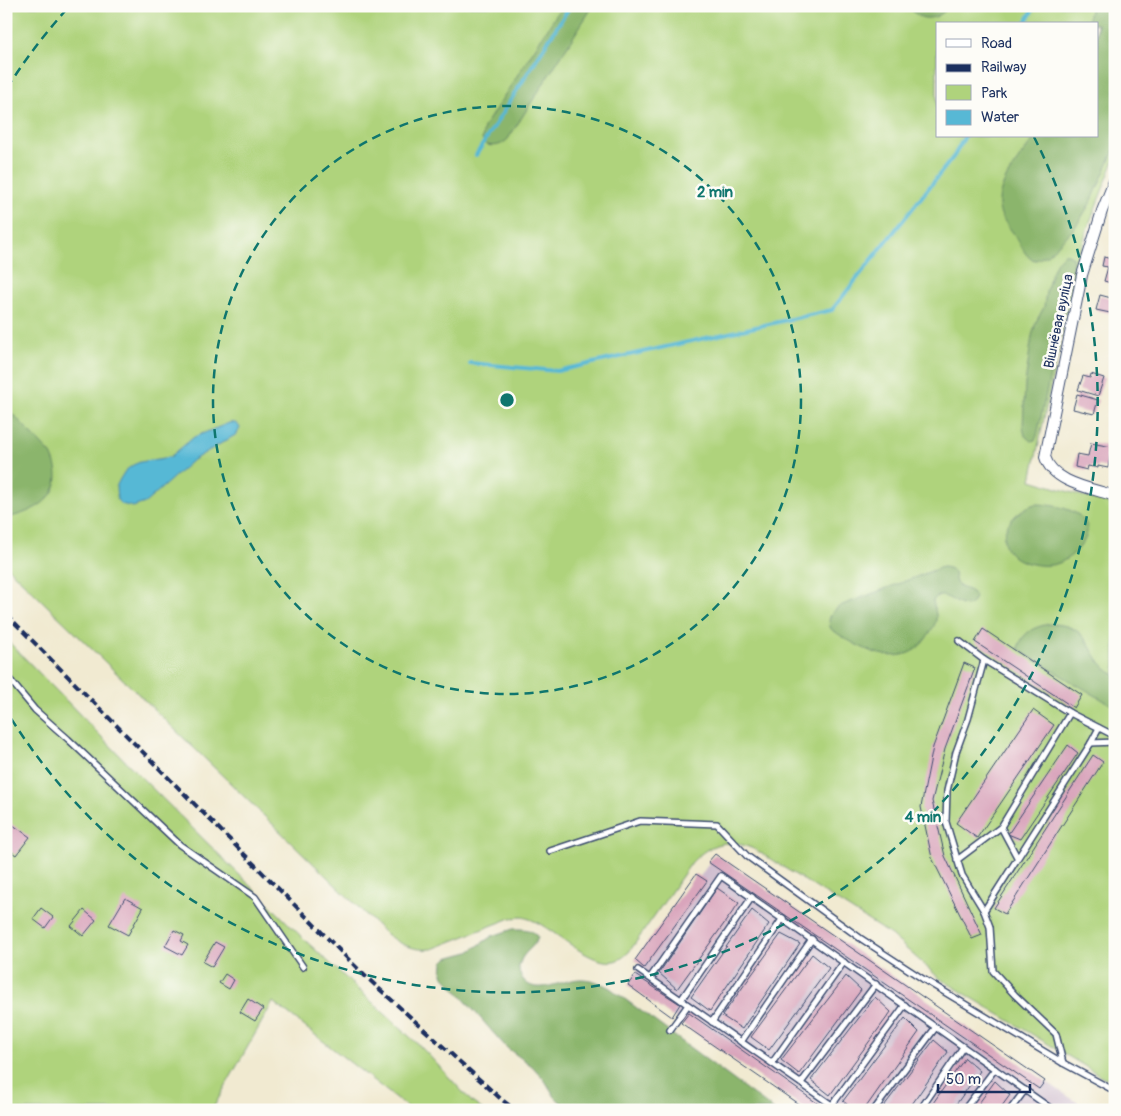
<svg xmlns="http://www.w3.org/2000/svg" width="1121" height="1116" font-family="Pangolin,sans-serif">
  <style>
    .industrial { fill: #cfbdcf }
    .green { fill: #afd37c; stroke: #65816d; fill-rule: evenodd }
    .forest { fill: #8bb56c; stroke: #537265 }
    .water { fill: #57b8d5; stroke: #39749a }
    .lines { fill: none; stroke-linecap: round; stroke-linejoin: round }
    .stream { stroke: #57b8d5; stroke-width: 4 }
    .building { fill: #d9a5bc }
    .service-casing { stroke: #3b4b6f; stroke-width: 8 }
    .minor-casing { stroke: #3b4b6f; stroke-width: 12 }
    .service { stroke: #fff; stroke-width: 5 }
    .minor { stroke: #fff; stroke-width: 10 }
    .rail { stroke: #1b2f5e; stroke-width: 4; stroke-dasharray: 8 4; stroke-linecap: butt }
    .ring { fill: none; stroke: #0f766e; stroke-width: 2.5; stroke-dasharray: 9 6 }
    .labels { text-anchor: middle; stroke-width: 5; stroke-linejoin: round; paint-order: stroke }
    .street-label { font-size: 14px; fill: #1b2f5e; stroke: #fdfcf7 }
    .centre { fill: #0f766e; stroke: #fdfcf7; stroke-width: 2.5 }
    .ring-label { font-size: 15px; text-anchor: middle; font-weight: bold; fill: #0f766e; stroke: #fdfcf7; stroke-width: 5; stroke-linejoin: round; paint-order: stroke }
  </style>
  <rect width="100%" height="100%" fill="#fdfcf7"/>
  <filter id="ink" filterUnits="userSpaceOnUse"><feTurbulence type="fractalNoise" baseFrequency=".02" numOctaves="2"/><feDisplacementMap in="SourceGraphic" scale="10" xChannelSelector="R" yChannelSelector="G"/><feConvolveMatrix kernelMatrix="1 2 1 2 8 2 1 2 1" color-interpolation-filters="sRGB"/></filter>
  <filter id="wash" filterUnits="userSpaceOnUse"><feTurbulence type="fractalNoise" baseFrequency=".0096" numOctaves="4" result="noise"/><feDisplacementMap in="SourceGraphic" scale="20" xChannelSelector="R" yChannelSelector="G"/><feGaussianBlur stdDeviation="1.12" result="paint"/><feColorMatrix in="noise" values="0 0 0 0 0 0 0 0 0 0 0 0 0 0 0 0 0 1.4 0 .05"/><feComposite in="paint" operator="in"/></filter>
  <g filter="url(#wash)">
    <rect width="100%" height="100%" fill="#f1ead1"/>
    <path class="industrial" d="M715,854L1045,1081L1089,1110H808L628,985Z"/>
    <g class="green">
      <path d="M6,6H1115V158L1088,227L1076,266L1031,480L1115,506V1082L1101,1076L939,978L891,935L756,850C729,838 713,841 692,862L629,952C626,954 623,958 620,959C593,973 552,924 526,918C522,916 516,918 511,918L432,949C413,951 400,944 386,934L6,566ZM937,24H1097V136H937Z"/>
      <path d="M6,639L139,775L308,943L423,1049L472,1102L483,1110H411L273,1002L212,1110H6Z"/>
    </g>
    <g class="forest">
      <path d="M562,6H593L508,139C502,145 496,147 487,145L482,139L484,127Z"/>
      <path d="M910,6H949C940,20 917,24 910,6Z"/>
      <path d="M1091,6H1115V148L1092,200L1080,220L1073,230L1047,255L1036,260L1031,259C1023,253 1020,242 1014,234C1008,226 1000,217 999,207C997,181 1022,156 1036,136H1097V24H1087Z"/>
      <path d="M1064,254H1068L1072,256L1073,267L1037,436L1035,440L1031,441L1025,436L1023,427L1025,384L1032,336L1036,322L1044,307L1046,292L1051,275L1057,261Z"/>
      <path d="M6,407L51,454C70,492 40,511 6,518Z"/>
      <path d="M1035,504C1050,504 1085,509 1087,528C1089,542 1071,558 1059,563C1051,566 1042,566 1033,564C1026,563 1017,560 1012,555C991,536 1015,510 1035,504Z"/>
      <path d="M942,567C961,568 950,579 959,586C963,589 969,589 973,593C975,597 976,596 973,601C966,615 950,594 940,596C936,596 935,598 933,601C934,607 937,614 936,620C935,626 930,632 927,637C903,674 858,648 831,629C826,618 832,612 840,606Z"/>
      <path d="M1049,624C1096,624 1084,658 1115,675V707L1028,656L1018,648C1023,632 1034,627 1049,624Z"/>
      <path d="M513,929C523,929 533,928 538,938C534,948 523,952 520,963C518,968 519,973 522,978C535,998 562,979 581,979C592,979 601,983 610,988L774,1110H569L555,1097L544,1079L532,1066L507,1048L496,1036L442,974L443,962L447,958L469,952L492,936Z"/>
    </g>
    <path class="water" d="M229,423C234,422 238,423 240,428L237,434L193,460L145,503L133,507L121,504L117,500L116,487L120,479L125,471L133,465L140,462L170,457L194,437Z"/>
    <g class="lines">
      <g class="stream">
        <path d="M1025,24L1035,6"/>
        <path d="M476,155L570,6"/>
        <path d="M470,363L557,371L832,310L954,156L965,136"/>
      </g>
    </g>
    <g id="blocks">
      <g class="building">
        <path d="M1104,257L1115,260V284L1104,281L1108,267L1102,266Z"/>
        <path d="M1100,295L1115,299V314L1096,310Z"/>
        <path d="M1091,374L1104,378L1098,396L1078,390L1083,376L1090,378Z"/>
        <path d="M1077,394L1098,400L1094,414L1073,409Z"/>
        <path d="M1091,443L1112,447L1108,468L1098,466V468L1088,466L1087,470L1075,467L1077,454L1088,456Z"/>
        <path d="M983,629L1082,695L1074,708L975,642Z"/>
        <path d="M964,663L975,668L945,749L932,801L945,856L982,935L972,939L932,858L921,807L933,747Z"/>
        <path d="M1033,710L1054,725L977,838L956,823Z"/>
        <path d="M1068,745L1078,753L1020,839L1008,834Z"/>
        <path d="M1093,755L1103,762L1005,914L994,908Z"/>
        <path d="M6,820L30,837L16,855L6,848Z"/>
        <path d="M715,854L1045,1081L1039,1089L708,862Z"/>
        <path d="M696,874L707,881L644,968L635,960Z"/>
        <path d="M717,888L739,903L677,989L659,973Z"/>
        <path d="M125,898L143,908L128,935L109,925Z"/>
        <path d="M41,908L53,917L45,928L33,919Z"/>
        <path d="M84,910L96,920L83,936L71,926Z"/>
        <path d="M752,910L769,924L710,1011L691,997Z"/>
        <path d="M174,930L184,935L181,941L188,945L182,955L165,946Z"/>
        <path d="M781,934L800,944L742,1029L722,1016Z"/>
        <path d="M215,942L224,947L212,967L203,962Z"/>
        <path d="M812,954L829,968L769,1050L751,1037Z"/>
        <path d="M225,974L234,980L229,989L219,983Z"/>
        <path d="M635,975L680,1004L672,1017L628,985Z"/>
        <path d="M846,976L861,990L799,1074L781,1060Z"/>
        <path d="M875,997L891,1012L830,1095L811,1080Z"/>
        <path d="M248,999L263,1009L255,1021L240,1012Z"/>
        <path d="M689,1013L827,1110H807L681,1023Z"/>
        <path d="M905,1018L919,1032L864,1110H854L843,1101Z"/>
        <path d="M934,1040L948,1052L908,1110H881Z"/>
        <path d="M965,1058L980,1071L952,1110H928Z"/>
        <path d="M995,1081L1010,1095L999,1110H974Z"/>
      </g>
    </g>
  </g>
  <g filter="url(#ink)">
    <use href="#blocks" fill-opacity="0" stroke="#3b4b6f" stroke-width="1"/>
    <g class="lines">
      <defs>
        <g id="service">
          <path d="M959,641L984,660L968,719L956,752L947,791L946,822L962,875L984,911L990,927L993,971L1015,995L1056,1034L1063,1063"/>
          <path d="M984,660L1070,713L1115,736"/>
          <path d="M6,675L35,710L68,739L180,845L255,897L303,967"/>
          <path d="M1091,743L1115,742"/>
          <path d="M550,851L640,821L717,824L747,856L860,938L923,979L1063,1063L1115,1091"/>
          <path d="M1017,857L1001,827L1070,713"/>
          <path d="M957,860L1001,827"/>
          <path d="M984,911L1091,743L1099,728"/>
          <path d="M638,970L839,1110"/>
          <path d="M650,978L721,876L1053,1110"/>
          <path d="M681,1000L752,897"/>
          <path d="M712,1022L783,918"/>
          <path d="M670,1030L688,1005"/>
          <path d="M741,1042L812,939"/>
          <path d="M772,1063L844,962"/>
          <path d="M801,1083L876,984"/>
          <path d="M832,1105L905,1005"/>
          <path d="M874,1110L936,1027"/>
          <path d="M920,1110L963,1047"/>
          <path d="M964,1110L995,1069"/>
          <path d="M1010,1110L1025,1090"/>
        </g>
        <path id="minor" d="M1115,179L1102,211L1082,275L1045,457C1053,483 1091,488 1115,496"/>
      </defs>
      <use href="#service" class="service-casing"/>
      <use href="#minor" class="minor-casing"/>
      <use href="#service" class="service"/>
      <use href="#minor" class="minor"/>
      <path class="rail" d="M6,614L364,975L501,1099L515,1110"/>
    </g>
  </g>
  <g class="ring">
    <circle cx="507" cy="400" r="294"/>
    <path d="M7 88A589 589 0 0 1 66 10M1034 137A589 589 0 0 1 7 712"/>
  </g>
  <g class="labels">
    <g class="street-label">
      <text transform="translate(1058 321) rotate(-78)" y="5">Вішнёвая вуліца</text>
    </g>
  </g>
  <circle cx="507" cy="400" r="8" class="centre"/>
  <g class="ring-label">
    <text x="715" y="197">2 min</text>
    <text x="923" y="822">4 min</text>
  </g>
  <rect width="1121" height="1116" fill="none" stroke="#fdfcf7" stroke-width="25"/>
  <rect x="936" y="22" width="162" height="115" fill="#fdfcf7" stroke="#a3aaba"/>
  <rect x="946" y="39" width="25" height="8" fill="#ffffff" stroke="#a3aaba"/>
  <text x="981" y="48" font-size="15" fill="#1b2f5e">Road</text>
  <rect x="946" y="64" width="25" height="8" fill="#1b2f5e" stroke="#a3aaba"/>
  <text x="981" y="72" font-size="15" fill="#1b2f5e">Railway</text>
  <rect x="946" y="85" width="25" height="15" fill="#afd37c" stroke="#a3aaba"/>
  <text x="981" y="98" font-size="15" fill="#1b2f5e">Park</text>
  <rect x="946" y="110" width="25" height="15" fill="#57b8d5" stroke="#a3aaba"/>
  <text x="981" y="122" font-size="15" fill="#1b2f5e">Water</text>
  <path d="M938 1084v8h92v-8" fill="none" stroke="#1b2f5e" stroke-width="2.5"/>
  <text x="946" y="1084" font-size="15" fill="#1b2f5e" stroke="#fdfcf7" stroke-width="4" paint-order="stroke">50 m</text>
</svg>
